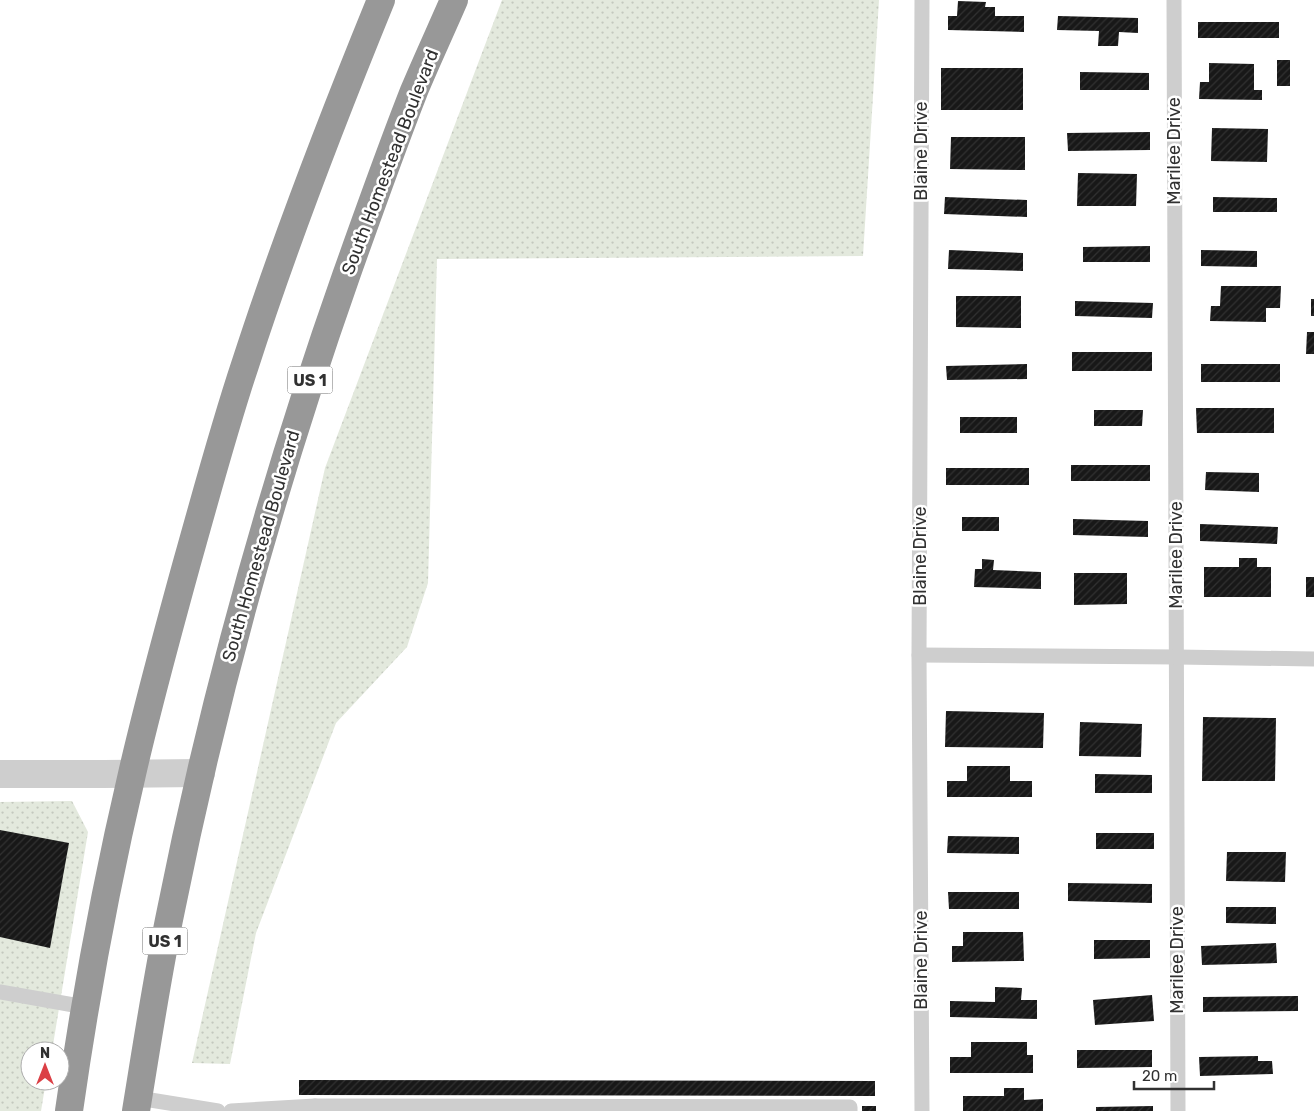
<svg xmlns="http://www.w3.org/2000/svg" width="1314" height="1111" font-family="Rubik,sans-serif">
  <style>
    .grass { fill: url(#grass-dots) }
    .building { fill: url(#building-hatch) }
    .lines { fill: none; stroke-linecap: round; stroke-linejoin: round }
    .lane { stroke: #cecece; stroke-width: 15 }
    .street { stroke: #cecece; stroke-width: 28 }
    .highway { stroke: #989898; stroke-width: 28 }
    .labels { text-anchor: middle; stroke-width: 5; stroke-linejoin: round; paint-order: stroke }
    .shield { fill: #fff; stroke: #6f6f6f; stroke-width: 1 }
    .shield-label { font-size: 16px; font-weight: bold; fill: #313131 }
    .street-label { font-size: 18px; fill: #313131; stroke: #fff }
  </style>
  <defs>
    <pattern id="grass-dots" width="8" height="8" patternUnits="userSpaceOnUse" patternTransform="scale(1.25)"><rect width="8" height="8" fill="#e3e9dd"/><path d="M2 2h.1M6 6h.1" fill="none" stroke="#c3c8be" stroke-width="1.8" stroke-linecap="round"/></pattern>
    <pattern id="building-hatch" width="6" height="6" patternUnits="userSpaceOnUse" patternTransform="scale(1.25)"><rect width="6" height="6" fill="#181818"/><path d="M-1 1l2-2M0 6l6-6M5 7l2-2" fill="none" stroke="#313131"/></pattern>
  </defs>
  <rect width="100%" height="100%" fill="#fff"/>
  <g class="grass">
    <path d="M502,0H879L863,256L437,259L428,583L407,647L336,723L256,933L230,1064L192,1063L325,468Z"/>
    <path d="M72,801L88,832L52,1051H30V1081H46L41,1111H0V802Z"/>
  </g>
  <g class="building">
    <path d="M958,1L986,2L985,7H995V16H1024V32L948,30V16H957Z"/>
    <path d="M1058,16L1138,18V33L1119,32L1118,46H1098L1099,31L1057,30Z"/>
    <rect x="1198" y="22" width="81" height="16"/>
    <rect x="1277" y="60" width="13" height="26"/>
    <path d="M1209,63L1254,64V90H1262V100L1199,99L1200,82H1209Z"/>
    <rect x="941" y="68" width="82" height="42"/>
    <path d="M1080,72L1149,73V90H1080Z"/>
    <path d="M1212,128L1268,129L1267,162L1211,161Z"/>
    <path d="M1150,132V150L1068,151L1067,133Z"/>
    <path d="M951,137H1025V170L950,169Z"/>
    <path d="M1078,173L1137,174L1136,206H1077Z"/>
    <path d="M945,197L1027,200V217L944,214Z"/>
    <path d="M1213,197L1277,198V212H1213Z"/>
    <path d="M1150,246V262H1083V247Z"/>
    <path d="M949,250L1023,253V271L948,269Z"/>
    <path d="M1201,250L1257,251V267L1201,266Z"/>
    <path d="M1221,286H1281L1280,308H1266V322L1210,321L1211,306H1220Z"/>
    <path d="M956,296H1021V328L956,327Z"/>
    <rect x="1311" y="299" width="3" height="17"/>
    <path d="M1075,301L1153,303L1152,318L1075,316Z"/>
    <path d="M1307,332H1314V354H1306Z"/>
    <rect x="1072" y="352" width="80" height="19"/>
    <path d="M1027,364V379L947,380L946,366Z"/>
    <rect x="1201" y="364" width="79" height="18"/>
    <path d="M1196,408H1274V433H1197Z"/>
    <path d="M1094,410H1143L1142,426H1094Z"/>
    <rect x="960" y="417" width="57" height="16"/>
    <rect x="1071" y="465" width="79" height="16"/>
    <rect x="946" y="468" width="83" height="17"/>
    <path d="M1206,472L1259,473V492L1205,490Z"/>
    <rect x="962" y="517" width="37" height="14"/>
    <path d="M1073,519L1148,521V537L1073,535Z"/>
    <path d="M1200,524L1278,527L1277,544L1200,541Z"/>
    <path d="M1239,558H1257V567H1271V597H1204V567H1239Z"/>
    <path d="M982,559L994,560L993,570L1041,572V589L974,587L975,569H982Z"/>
    <path d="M1074,573H1127V604L1074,605Z"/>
    <rect x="1306" y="577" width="8" height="20"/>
    <path d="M946,711L1044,713L1043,748L945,747Z"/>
    <path d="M1203,717L1276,718L1275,781H1202Z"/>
    <path d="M1080,722L1142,724L1141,757L1079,756Z"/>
    <path d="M967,766H1010V781H1032V797H947V781H967Z"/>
    <path d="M1095,774L1152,775V793H1095Z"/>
    <path d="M0,830L69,843L50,948L0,937Z"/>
    <rect x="1096" y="833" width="58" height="16"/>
    <path d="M948,836L1019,837V854L947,853Z"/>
    <path d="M1227,852H1286L1285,882L1226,881Z"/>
    <path d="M1068,883L1152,884V903L1068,901Z"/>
    <path d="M948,892H1019V909H949Z"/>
    <path d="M1226,907H1276V924L1226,923Z"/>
    <path d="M963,932H1023L1024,961L952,962V946H963Z"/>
    <path d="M1094,940H1150V958L1094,959Z"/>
    <path d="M1276,943L1277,963L1202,965L1201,946Z"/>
    <path d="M995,987L1022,988L1021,1000H1037V1019L950,1017V1001L995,1002Z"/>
    <path d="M1152,995L1154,1021L1095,1025L1093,1000Z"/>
    <path d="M1298,996V1011L1203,1012V997Z"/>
    <path d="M971,1042H1027V1055H1033V1073H950V1057H971Z"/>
    <path d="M1077,1050H1152V1067L1077,1068Z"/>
    <path d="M1258,1056V1061H1272L1273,1074L1200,1076L1199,1057Z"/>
    <path d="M299,1080L875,1081V1096L299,1095Z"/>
    <path d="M1004,1088H1024V1100L1043,1099V1111H963V1096H1004Z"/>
    <rect x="862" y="1106" width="14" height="5"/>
    <path d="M1153,1106V1111H1096V1107Z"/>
  </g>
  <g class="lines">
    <g class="lane">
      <path d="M1174,0L1178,1111"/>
      <path d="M919,655L1177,657L1314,659"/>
      <path d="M0,992L85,1007"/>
      <path d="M138,1098L218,1111"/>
      <path d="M315,1106L850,1107V1111"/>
      <path d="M231,1111L315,1106V1111"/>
      <path d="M922,1111L919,655L922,0"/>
    </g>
    <path class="street" d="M0,774H104L201,773"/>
    <g class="highway">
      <path d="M69,1111C85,998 106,885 132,774C148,704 167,635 186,566C205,499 223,431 245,365C285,241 332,120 381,0"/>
      <path d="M136,1111C147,1044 157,977 171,910C214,695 273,483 346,276C368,214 390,152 414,91C427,60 441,30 454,0"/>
    </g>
  </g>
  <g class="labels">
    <g class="shield">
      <rect x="287.5" y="366.5" width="45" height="27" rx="4"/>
      <rect x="142.5" y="927.5" width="45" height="27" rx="4"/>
    </g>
    <g class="shield-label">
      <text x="310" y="386">US 1</text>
      <text x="165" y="947">US 1</text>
    </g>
    <g class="street-label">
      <text transform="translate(921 151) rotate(-90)" y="6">Blaine Drive</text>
      <text transform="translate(1174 151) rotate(-90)" y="6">Marilee Drive</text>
      <text transform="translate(390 162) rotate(-69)" y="6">South Homestead Boulevard</text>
      <text transform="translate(261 546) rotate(-74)" y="6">South Homestead Boulevard</text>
      <text transform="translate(1176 555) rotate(-90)" y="6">Marilee Drive</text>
      <text transform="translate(920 556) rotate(-90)" y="6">Blaine Drive</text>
      <text transform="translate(921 960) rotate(-90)" y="6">Blaine Drive</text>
      <text transform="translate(1177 960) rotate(-90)" y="6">Marilee Drive</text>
    </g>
  </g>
  <g transform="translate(45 1066)"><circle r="24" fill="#ffffff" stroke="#adadad"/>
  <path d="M0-4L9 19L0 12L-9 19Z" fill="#db3f45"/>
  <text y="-8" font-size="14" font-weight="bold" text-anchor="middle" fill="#313131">N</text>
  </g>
  <path d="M1134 1081v8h80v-8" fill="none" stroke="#313131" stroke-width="2.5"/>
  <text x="1142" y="1081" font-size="15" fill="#313131" stroke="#ffffff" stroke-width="4" paint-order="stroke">20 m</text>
</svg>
